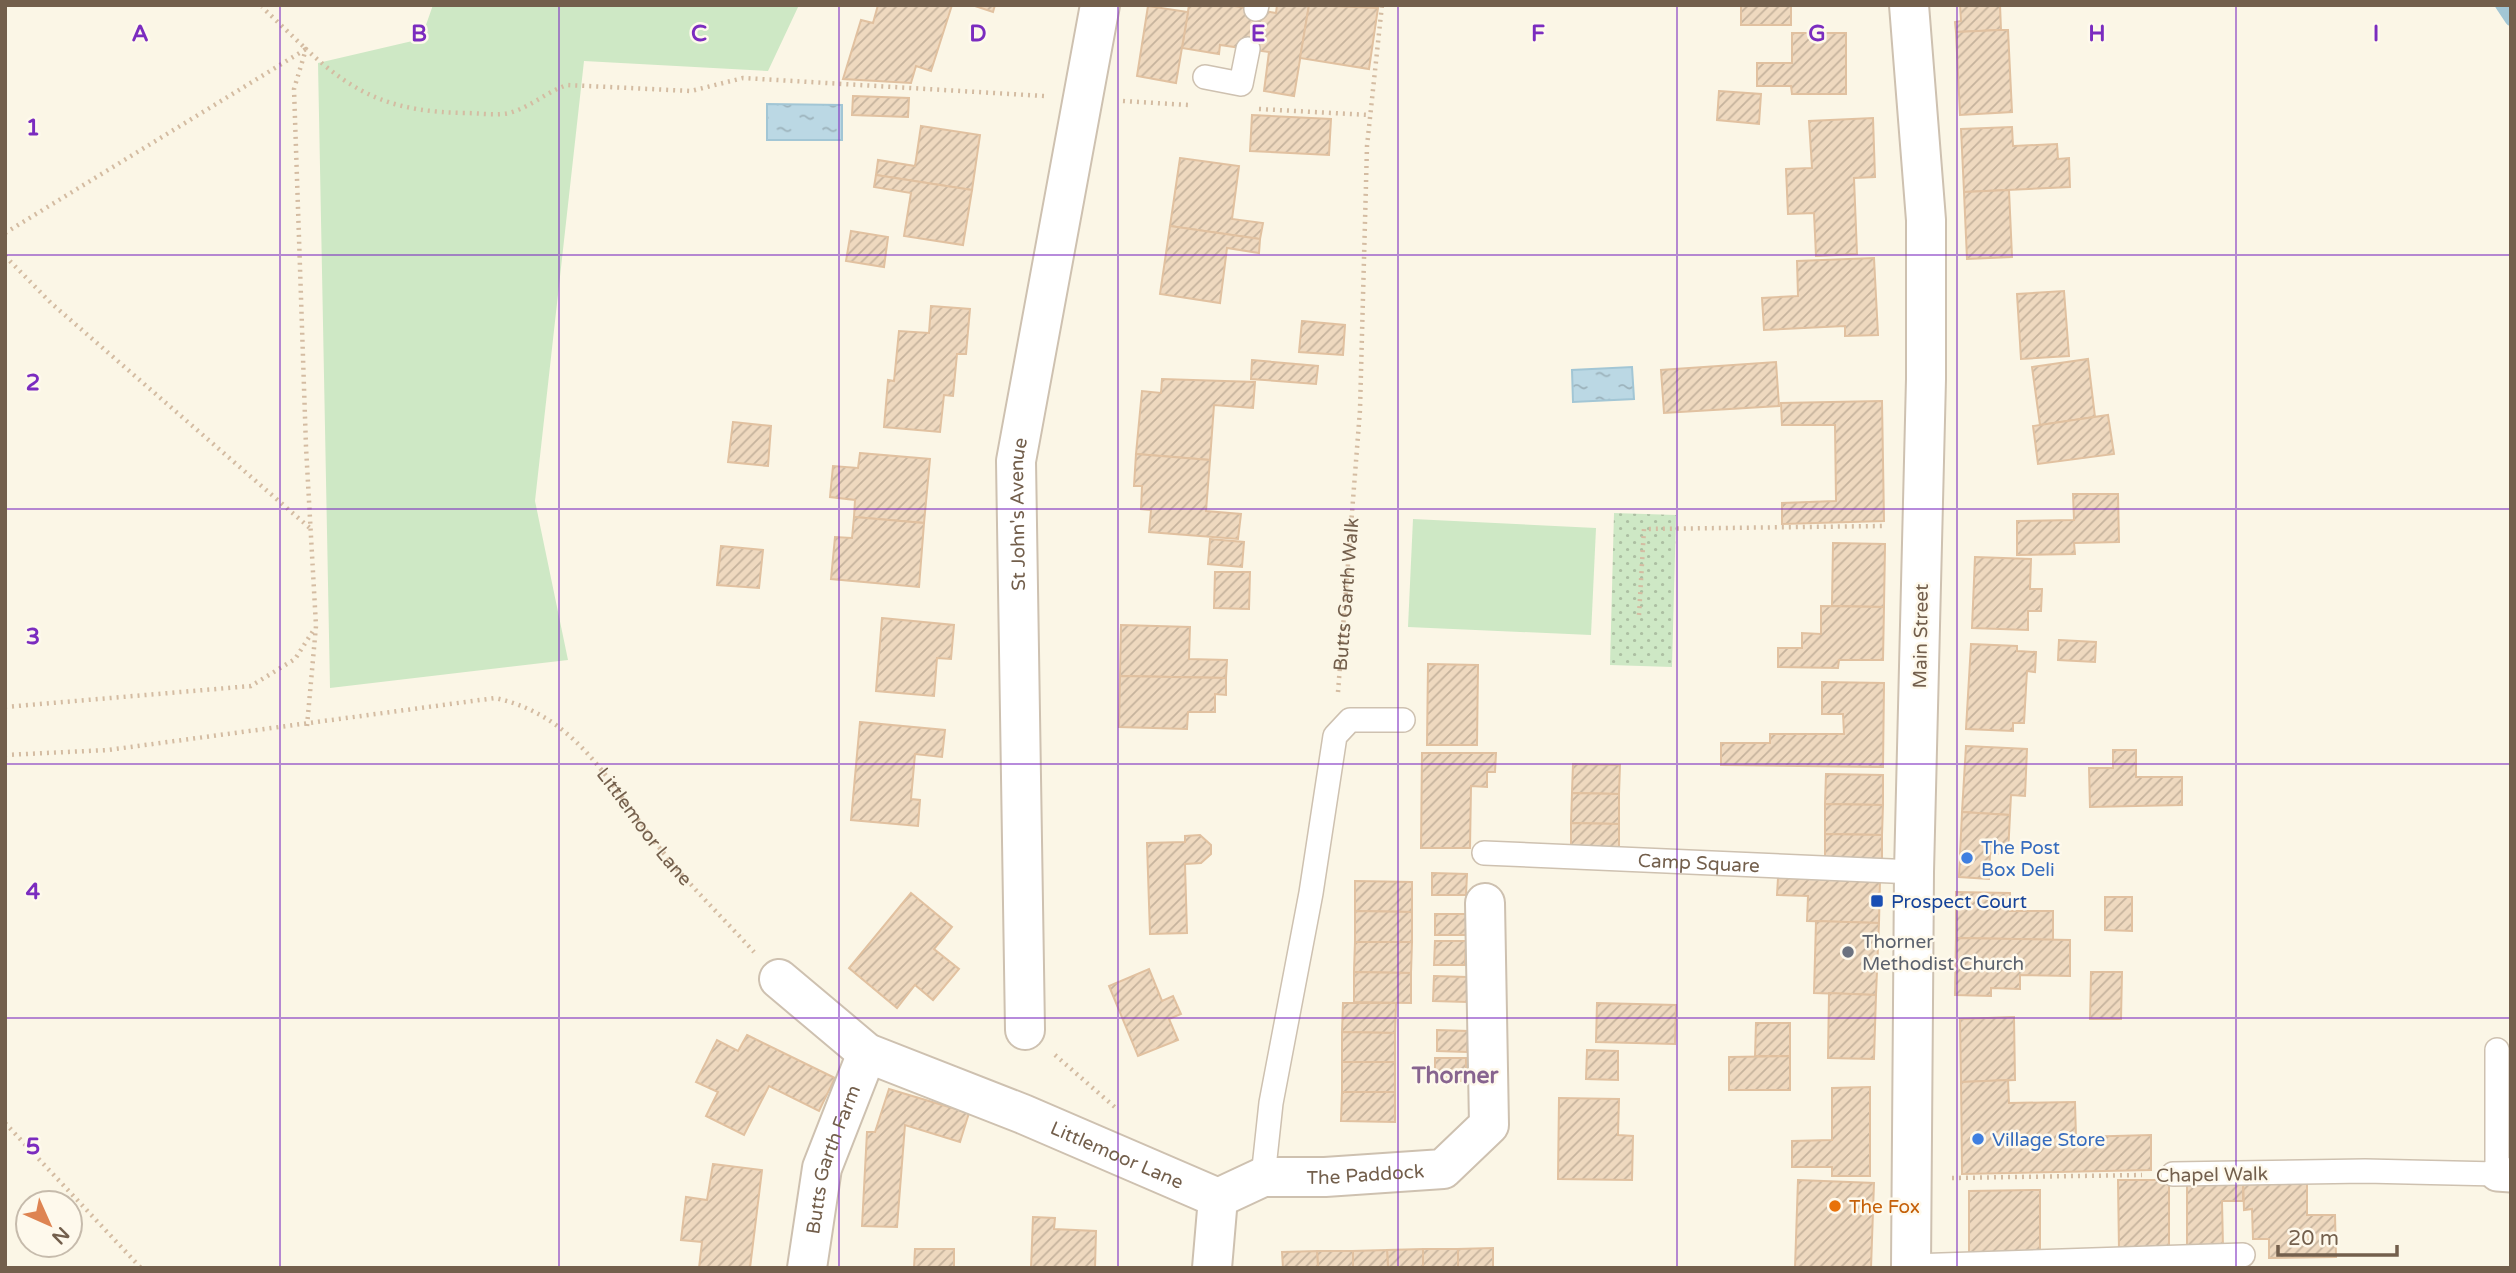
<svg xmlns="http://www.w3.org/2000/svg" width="2516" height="1273" font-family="'Varela Round',sans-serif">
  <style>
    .grass { fill: #cee8c5 }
    .park { fill: url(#park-dots) }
    .water { fill: url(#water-ripples); stroke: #a2c6d5; stroke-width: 2 }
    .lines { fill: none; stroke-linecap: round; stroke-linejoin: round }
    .stream { stroke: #a2c6d5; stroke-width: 12 }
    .building { fill: url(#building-hatch); stroke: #e1c1a0; stroke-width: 2 }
    .service-casing { stroke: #cec1b0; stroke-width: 26 }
    .pedestrian-casing { stroke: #cec1b0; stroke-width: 37 }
    .minor-casing { stroke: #cec1b0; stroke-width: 42 }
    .tertiary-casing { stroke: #cec1b0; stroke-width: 42 }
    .path { stroke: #d4bca2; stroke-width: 4.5; stroke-dasharray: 2 5; stroke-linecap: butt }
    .service { stroke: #fff; stroke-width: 23 }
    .pedestrian { stroke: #fff; stroke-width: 33 }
    .minor { stroke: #fff; stroke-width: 38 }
    .tertiary { stroke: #fff; stroke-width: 38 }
    .grid { fill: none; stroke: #7b2cbf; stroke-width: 2; stroke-opacity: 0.55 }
    .shop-dot { fill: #3f7fe0; stroke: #fef9ec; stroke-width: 2.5 }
    .transit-dot { fill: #1a4fb4; stroke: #fef9ec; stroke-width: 2.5 }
    .worship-dot { fill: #6b7280; stroke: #fef9ec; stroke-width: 2.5 }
    .food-dot { fill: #e8710a; stroke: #fef9ec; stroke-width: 2.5 }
    .labels { text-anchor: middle; stroke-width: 5; stroke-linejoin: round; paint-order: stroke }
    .street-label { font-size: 19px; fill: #735f4c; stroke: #fef9ec }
    .shop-label { font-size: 19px; fill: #366cbe; stroke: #fef9ec; text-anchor: start }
    .transit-label { font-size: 19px; fill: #164399; stroke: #fef9ec; text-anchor: start }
    .worship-label { font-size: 19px; fill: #5b616d; stroke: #fef9ec; text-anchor: start }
    .food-label { font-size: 19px; fill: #c56008; stroke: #fef9ec; text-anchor: start }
    .quarter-label { font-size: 23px; font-weight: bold; fill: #87648f; stroke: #fef9ec }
    .grid-label { font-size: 23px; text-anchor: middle; font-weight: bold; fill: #7b2cbf; stroke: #fef9ec; stroke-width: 5; stroke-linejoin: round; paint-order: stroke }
  </style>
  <defs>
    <pattern id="park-dots" width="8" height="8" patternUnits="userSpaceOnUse" patternTransform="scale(1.75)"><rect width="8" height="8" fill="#cee8c5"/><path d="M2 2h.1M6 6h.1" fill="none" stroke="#acbfa2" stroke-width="1.8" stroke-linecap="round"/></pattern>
    <pattern id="water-ripples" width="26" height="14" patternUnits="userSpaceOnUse" patternTransform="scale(1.75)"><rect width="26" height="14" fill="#bbd8e4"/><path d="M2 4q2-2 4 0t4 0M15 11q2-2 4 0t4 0" fill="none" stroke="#9cb2bb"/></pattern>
    <pattern id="building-hatch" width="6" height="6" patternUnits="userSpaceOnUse" patternTransform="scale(1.75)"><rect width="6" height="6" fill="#efd9bf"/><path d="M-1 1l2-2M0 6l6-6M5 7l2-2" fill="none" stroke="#c6b39d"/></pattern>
  </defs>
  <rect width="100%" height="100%" fill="#fbf6e6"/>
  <g class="grass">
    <path d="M433,5H799L768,71L584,61L535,501L568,660L330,688L318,63L421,39Z"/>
    <path d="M1413,519L1596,528L1591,635L1408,627Z"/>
  </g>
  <path class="park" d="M1614,513L1676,515L1672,667L1610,665Z"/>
  <g class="water">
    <path d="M767,104L842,105V140H767Z"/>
    <path d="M1632,367L1634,399L1573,402L1572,370Z"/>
  </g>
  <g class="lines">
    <path class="stream" d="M2501,5L2511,20"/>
  </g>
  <g class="building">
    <path d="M878,5H952L931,71L916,66L911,83L843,79L861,20L873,23Z"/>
    <path d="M972,5H995L993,12Z"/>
    <path d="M1189,5H1229L1276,13L1277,5H1309L1294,96L1264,91L1269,52L1220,45L1219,54L1182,48Z"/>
    <path d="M1309,5L1378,8L1369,69L1300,58Z"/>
    <rect x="1741" y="5" width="50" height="20"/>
    <path d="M1960,5H2000L2001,30L1956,32L1955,22L1961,21Z"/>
    <path d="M1148,6L1188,12L1176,83L1137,76Z"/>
    <path d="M2001,30H2008L2012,112L1960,115L1956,32Z"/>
    <path d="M1792,33H1846V94H1792L1791,86H1757V63H1792Z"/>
    <path d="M1719,91L1761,94L1759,124L1717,120Z"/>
    <path d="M853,96L909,98L908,117L852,115Z"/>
    <path d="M1252,115L1331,119L1329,155L1250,151Z"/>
    <path d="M1873,118L1875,177L1854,178L1857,254L1816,256L1814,213L1788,214L1786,169L1812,168L1809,121Z"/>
    <path d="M921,126L980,135L972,190L876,175L878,160L915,166Z"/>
    <path d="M2012,127L2013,146L2057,144L2058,159L2069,158L2070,187L1964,192L1961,129Z"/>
    <path d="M1180,158L1239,166L1232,219L1263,223L1260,239L1170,226Z"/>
    <path d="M876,175L972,190L963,245L904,236L911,193L874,187Z"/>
    <path d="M2009,190L2012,257L1967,259L1964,192Z"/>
    <path d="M1170,226L1260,239L1259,253L1227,248L1220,303L1160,294Z"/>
    <path d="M851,231L888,237L884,267L846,261Z"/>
    <path d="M1874,258L1878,335L1845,336V326L1764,330L1762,298L1798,296L1797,261Z"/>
    <path d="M2064,291L2069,356L2021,359L2017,294Z"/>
    <path d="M931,306L970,309L966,354H957L953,396L944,395L940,432L884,427L888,380L894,381L899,331L929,333Z"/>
    <path d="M1302,321L1345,325L1343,355L1299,352Z"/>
    <path d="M2088,359L2095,417L2040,425L2032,367Z"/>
    <path d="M1252,360L1318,366L1316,384L1251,379Z"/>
    <path d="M1776,362L1779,406L1664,413L1661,370Z"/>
    <path d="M1162,379L1255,382L1253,408L1214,405L1210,460L1136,454L1142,391L1161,393Z"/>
    <path d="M1882,401L1884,521L1782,524V503L1836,501L1835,425H1782L1781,403Z"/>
    <path d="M2108,415L2114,454L2038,464L2033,426Z"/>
    <path d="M733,422L771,426L768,466L728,462Z"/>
    <path d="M860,453L930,459L924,523L854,517L855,500L830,497L833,466L858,468Z"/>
    <path d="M1136,454L1210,460L1206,511L1241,514L1238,539L1149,532L1151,510L1141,509L1142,486H1134Z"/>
    <path d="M2073,494H2118L2119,542L2074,543L2075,554L2017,555V521L2074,520Z"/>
    <path d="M854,517L924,523L919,587L831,579L835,537L852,538Z"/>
    <path d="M1210,539L1244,542L1242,567L1208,564Z"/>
    <path d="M1833,543L1885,544L1884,607L1832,606Z"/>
    <path d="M721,546L763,550L759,588L717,585Z"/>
    <path d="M1975,557L2031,559L2030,589H2042L2041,611H2028V630L1972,628Z"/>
    <path d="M1215,572H1250L1249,609L1214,608Z"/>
    <path d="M1821,606L1884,607L1883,660H1839L1838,668L1778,667V648H1802V633L1821,634Z"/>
    <path d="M882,618L954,625L951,659L937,658L934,696L876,691Z"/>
    <path d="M1121,625L1190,627L1189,659L1227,660L1226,678L1120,676Z"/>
    <path d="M2059,640L2096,642L2095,662L2058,660Z"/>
    <path d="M1971,644L2017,646V651L2036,652L2035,672L2027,671L2024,723H2013V731L1966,729Z"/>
    <path d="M1428,664L1478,665L1477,745H1427Z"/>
    <path d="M1120,676L1226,678V695L1215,694V712H1188L1187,729L1119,727Z"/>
    <path d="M1822,682L1884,683L1883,767L1721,765V743H1770V734H1844L1843,714H1822Z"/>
    <path d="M860,722L945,730L942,757L915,754L911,799L920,800L918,826L851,820Z"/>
    <path d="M1966,746L2027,749L2025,796L2011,795L2010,815L1962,812Z"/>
    <path d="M2113,750H2136V777H2182V805L2090,807L2089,768H2113Z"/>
    <path d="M1422,753H1496L1495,772H1487V787L1471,786L1470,848H1421Z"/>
    <path d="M1573,764L1620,765L1619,794L1572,793Z"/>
    <path d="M1826,774L1883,775V805L1825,804Z"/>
    <path d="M1572,793L1619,794V824L1571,823Z"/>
    <path d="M1825,804L1883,805L1882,835L1825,834Z"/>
    <path d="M1962,812L2010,815L2008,854L1990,853L1989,879L1959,877Z"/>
    <path d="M1571,823L1619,824V854L1571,853Z"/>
    <path d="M1825,834L1882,835V865L1825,864Z"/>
    <path d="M1200,835L1211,845V854L1201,863L1185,864L1187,933L1150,934L1147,843L1185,842V836Z"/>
    <path d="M1432,873L1467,874L1466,895H1432Z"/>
    <path d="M1778,878L1880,880L1879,923L1807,921L1808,896L1777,895Z"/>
    <path d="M1355,881L1412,882V912L1355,911Z"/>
    <path d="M1956,892L2010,893V911H2053V940L1956,938Z"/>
    <path d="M911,893L952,927L934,949L959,969L933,1000L915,985L897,1008L849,968Z"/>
    <path d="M2105,897H2132V931L2105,930Z"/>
    <path d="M1355,911L1412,912V942H1355Z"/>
    <rect x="1435" y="914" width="31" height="21"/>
    <path d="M1816,921L1879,923L1876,995L1814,993Z"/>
    <path d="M1956,938L2070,940V976L2020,975V989L1991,988V996L1955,995Z"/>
    <path d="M1435,941H1466L1465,965H1434Z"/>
    <path d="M1355,942H1412L1411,973L1354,972Z"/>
    <path d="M1149,969L1162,1001L1173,996L1181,1014L1169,1019L1178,1040L1138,1056L1109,986Z"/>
    <path d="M1354,972L1411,973V1003L1354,1002Z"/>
    <path d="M2091,972H2122L2121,1019H2090Z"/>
    <path d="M1434,976L1467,977V1002L1433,1001Z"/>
    <path d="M1829,993L1876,995L1874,1059L1828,1058Z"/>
    <path d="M1343,1003H1396L1395,1033L1342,1032Z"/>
    <path d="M1597,1003L1676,1005L1675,1044L1596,1042Z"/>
    <path d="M2014,1017L2015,1080L1961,1082L1960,1019Z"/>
    <path d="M1756,1023H1790V1056H1755Z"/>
    <path d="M1437,1030L1468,1031L1467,1052L1437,1051Z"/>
    <path d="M1342,1032L1395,1033V1062H1342Z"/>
    <path d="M747,1035L835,1078L819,1111L769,1086L744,1135L706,1116L718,1092L696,1082L717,1040L738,1051Z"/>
    <path d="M1587,1050L1618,1051V1080L1586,1079Z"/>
    <path d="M1790,1056V1090H1729V1057Z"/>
    <rect x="1435" y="1058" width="31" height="23"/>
    <rect x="1342" y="1062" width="53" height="30"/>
    <path d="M2008,1080L2009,1103L2075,1102L2076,1137L2151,1135V1170L1962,1174L1961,1082Z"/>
    <path d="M1870,1087V1176H1832V1167H1792V1141L1832,1140V1088Z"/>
    <path d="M889,1089L969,1113L960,1142L905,1125L897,1227L862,1226L867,1132H875Z"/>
    <path d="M1342,1092H1395V1122L1341,1121Z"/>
    <path d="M1559,1098L1619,1099L1618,1135L1633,1136L1632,1180L1558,1179Z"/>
    <path d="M713,1164L762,1170L750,1268H699L702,1242L681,1240L686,1197L707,1200Z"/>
    <path d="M2307,1176V1215H2335L2336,1257L2269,1258V1239H2253L2252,1209L2244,1210L2243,1177Z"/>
    <path d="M2243,1177V1201H2222L2223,1248H2187V1178Z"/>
    <path d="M1798,1180L1874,1183L1871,1268H1795Z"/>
    <path d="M2118,1180H2169V1248L2119,1250Z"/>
    <path d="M2040,1190V1253H1969V1191Z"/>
    <path d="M1033,1217L1055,1218L1054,1229L1096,1231L1095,1268H1031Z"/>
    <path d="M1493,1248V1268H1458V1249Z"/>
    <path d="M915,1249H954V1268H914Z"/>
    <rect x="1423" y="1249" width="35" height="19"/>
    <path d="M1423,1249V1268H1388L1387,1250Z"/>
    <path d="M1387,1250L1388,1268H1353V1251Z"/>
    <path d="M1317,1251H1353V1268H1318Z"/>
    <path d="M1317,1251L1318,1268H1283L1282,1252Z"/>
  </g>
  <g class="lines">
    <defs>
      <g id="service">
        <path d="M1256,9L1257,5"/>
        <path d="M1205,77L1241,84L1248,49"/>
        <path id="s3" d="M1484,853L1914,872"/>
        <path d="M2173,1174L2365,1171L2497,1174V1050"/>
        <path d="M1263,1177L1271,1103L1311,893L1335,736L1350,720H1403"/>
        <path d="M1911,1266L2243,1255"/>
      </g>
      <path id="pedestrian" d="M2497,1174L2511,1175"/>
      <g id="minor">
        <path id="s4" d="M779,979L867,1053L1023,1114L1218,1198"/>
        <path id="s5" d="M1025,1030L1016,461L1100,5"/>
        <path id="s6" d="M1218,1198L1263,1177H1325L1443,1169L1489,1125L1485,903"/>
        <path id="s7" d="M807,1268L822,1168L867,1053"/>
        <path d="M1212,1268L1218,1198"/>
      </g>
      <path id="tertiary" d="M1909,5L1926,220V379L1914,872L1911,1268"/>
    </defs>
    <use href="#service" class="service-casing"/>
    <use href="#pedestrian" class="pedestrian-casing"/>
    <use href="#minor" class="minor-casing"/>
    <use href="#tertiary" class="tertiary-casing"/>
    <g class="path">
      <path d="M1123,101L1188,105"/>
      <path d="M1259,109L1370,115"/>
      <path d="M5,233L306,49L262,7"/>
      <path d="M5,256L51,303L311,529"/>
      <path d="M1639,615L1644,529L1883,526"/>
      <path id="s1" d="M1338,692L1360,410L1367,146L1382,5"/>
      <path d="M5,707L251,686L295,659L315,628"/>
      <path d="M307,726L316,626L306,447L294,89L306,49C357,97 396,112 466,113C479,113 496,116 509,113C531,107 546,92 567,85L691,91L743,78L1044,96"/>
      <path id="s2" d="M5,755L108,750L495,698C583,717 613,793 667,857C694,890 725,920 754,952"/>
      <path d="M1055,1055L1117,1109"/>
      <path d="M5,1123L141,1268"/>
      <path d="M1952,1178L2142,1175"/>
    </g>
    <use href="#service" class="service"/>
    <use href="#pedestrian" class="pedestrian"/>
    <use href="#minor" class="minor"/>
    <use href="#tertiary" class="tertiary"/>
  </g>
  <path class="grid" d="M280,5V1268M559,5V1268M839,5V1268M1118,5V1268M1398,5V1268M1677,5V1268M1957,5V1268M2236,5V1268M5,255H2511M5,509H2511M5,764H2511M5,1018H2511"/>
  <g class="shop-dot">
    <circle cx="1967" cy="858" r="7"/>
    <circle cx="1978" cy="1139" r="7"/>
  </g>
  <rect class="transit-dot" x="1870" y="894" width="14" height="14" rx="3.5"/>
  <circle class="worship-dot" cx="1848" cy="952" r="7"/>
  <circle class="food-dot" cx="1835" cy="1206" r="7"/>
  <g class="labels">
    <g class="street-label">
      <text dy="7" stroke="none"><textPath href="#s5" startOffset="516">St John's Avenue</textPath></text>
      <text dy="7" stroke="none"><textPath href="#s1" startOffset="98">Butts Garth Walk</textPath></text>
      <text transform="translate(1920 636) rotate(-89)" y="7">Main Street</text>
      <text dy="7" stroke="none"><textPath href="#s2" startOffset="696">Littlemoor Lane</textPath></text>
      <text dy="7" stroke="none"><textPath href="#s3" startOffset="215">Camp Square</textPath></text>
      <text dy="7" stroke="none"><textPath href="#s4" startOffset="385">Littlemoor Lane</textPath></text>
      <text dy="7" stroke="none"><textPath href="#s7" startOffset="112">Butts Garth Farm</textPath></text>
      <text dy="7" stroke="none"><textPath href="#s6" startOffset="152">The Paddock</textPath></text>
      <text transform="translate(2212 1174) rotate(-1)" y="7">Chapel Walk</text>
    </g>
    <g class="shop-label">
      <text x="1981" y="854">The Post<tspan x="1981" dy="22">Box Deli</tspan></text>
      <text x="1992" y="1146">Village Store</text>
    </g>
    <g class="transit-label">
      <text x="1891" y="908">Prospect Court</text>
    </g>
    <g class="worship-label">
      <text x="1862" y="948">Thorner<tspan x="1862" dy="22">Methodist Church</tspan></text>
    </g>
    <g class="food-label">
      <text x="1849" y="1213">The Fox</text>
    </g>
    <g class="quarter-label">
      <text x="1455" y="1083">Thorner</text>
    </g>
  </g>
  <g class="grid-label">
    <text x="140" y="41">A</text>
    <text x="419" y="41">B</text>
    <text x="699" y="41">C</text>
    <text x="978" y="41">D</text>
    <text x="1258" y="41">E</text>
    <text x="1538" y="41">F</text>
    <text x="1817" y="41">G</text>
    <text x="2097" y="41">H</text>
    <text x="2376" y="41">I</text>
    <text x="33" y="135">1</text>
    <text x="33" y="390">2</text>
    <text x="33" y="644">3</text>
    <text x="33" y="899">4</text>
    <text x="33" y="1154">5</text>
  </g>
  <rect width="2516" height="1273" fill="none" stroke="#735f4c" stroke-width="14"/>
  <g transform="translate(49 1224) rotate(135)"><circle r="33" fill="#fef9ec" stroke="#c6bbac" stroke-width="2"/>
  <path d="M0-5L12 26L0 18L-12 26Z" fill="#de8452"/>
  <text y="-10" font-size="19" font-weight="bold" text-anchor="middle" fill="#735f4c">N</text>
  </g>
  <path d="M2278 1245v10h119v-10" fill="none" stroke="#735f4c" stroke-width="3.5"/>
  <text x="2288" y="1245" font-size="21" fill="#735f4c" stroke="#fef9ec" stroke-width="5" paint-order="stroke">20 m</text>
</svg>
